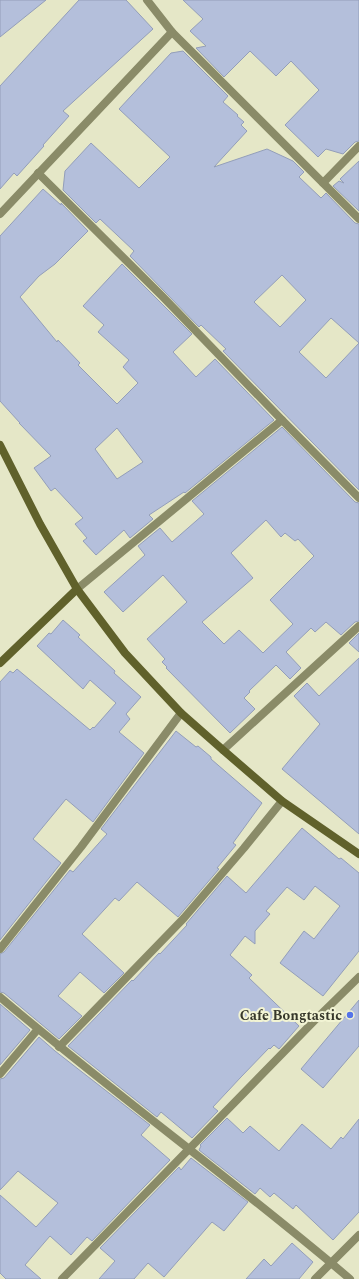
<svg xmlns="http://www.w3.org/2000/svg" width="359" height="1279" font-family="Spectral,serif">
  <style>
    .building { fill: #b4bfdb; stroke: #939eb9; fill-rule: evenodd }
    .lines { fill: none; stroke-linecap: round; stroke-linejoin: round }
    .street { stroke: #8a8b68; stroke-width: 8 }
    .secondary { stroke: #60612b; stroke-width: 8 }
    .poi-dot { fill: #5574e9; stroke: #f2f4d4; stroke-width: 1.5 }
    .labels { text-anchor: middle; stroke-width: 4; stroke-linejoin: round; paint-order: stroke }
    .poi-label { font-size: 14px; font-weight: bold; fill: #36372a; stroke: #f2f4d4; text-anchor: end }
  </style>
  <rect width="100%" height="100%" fill="#e5e7c7"/>
  <g class="building">
    <path d="M0,0H46L0,37Z"/>
    <path d="M79,0H126L153,29L63,111L69,116L43,145L44,146L17,176L14,173L0,189V86Z"/>
    <path d="M183,0H359V141L355,142L343,154L326,149L318,157L285,125L319,90L291,61L276,76L250,51L224,77L196,48L206,46L190,31L203,19Z"/>
    <path d="M183,51L228,96L223,102L238,115L237,116L244,122L241,125L247,131L214,167L267,149L293,161L304,172L299,177L321,198L326,193L355,223L359,224V490L223,351L226,349L201,325L199,327L130,256L134,251L100,219L96,223L63,190L65,171L91,143L139,188L170,157L119,109L171,53ZM282,275L306,300L280,327L254,302ZM331,318L359,343L326,378L299,352Z"/>
    <path d="M359,161V211L333,186L339,181L344,183L340,179Z"/>
    <path d="M43,189L61,205V203L88,231L55,264L39,276L20,297L57,342L58,340L80,363L78,365L117,404L138,383L123,367L129,360L98,332L104,325L83,306L122,264L192,334L173,352L196,377L215,359L274,420L185,493L184,492L149,515L153,519L130,538L124,530L96,555L83,541L87,538L75,524L83,518L55,488L51,491L34,468L51,456L19,423H20L0,401V236ZM117,428L143,462L117,479L95,449Z"/>
    <path d="M282,427L355,502L359,503V621L355,622L341,635L326,622L315,632L311,628L286,652L301,668L290,679L276,665L249,691L250,692L244,698L255,709L230,733L166,668L167,667L162,662L165,659L147,639L187,602L163,575L123,612L104,592L145,555L138,546L160,528L172,542L204,514L192,501ZM266,520L281,537L285,533L295,541L298,539L314,556L270,600L293,624L263,653L239,630L224,644L202,622L253,578L231,553Z"/>
    <path d="M63,620L80,635L78,637L115,671L114,673L141,697L126,714L130,719L119,732L144,753L93,822L66,799L33,839L61,863L0,940V682L10,671L13,673L17,669L90,730L93,727L94,728L116,703L90,680L83,689L37,646L49,633L51,634Z"/>
    <path d="M359,633V652L349,643Z"/>
    <path d="M359,658V834L282,769L320,724L294,696L307,683L319,696Z"/>
    <path d="M176,731L196,747L198,746L211,757V759L262,803L233,843L236,845L217,868L219,869L178,917L137,882L119,901L115,898L82,934L124,973L104,993L80,972L58,996L82,1016L59,1039L4,993L0,992V954L4,952L70,870L73,872L107,834L101,829Z"/>
    <path d="M302,828L339,859L341,858L359,873V951L323,996L280,963L304,931L314,939L340,906L315,886L304,900L287,887L266,911L270,914L255,931V944L245,936L230,955L252,975L249,978L299,1026L279,1049L274,1045L270,1049L269,1048L241,1077L213,1107L218,1111L192,1138L161,1112L157,1117L68,1046L132,980L133,981L159,953L160,954L187,925L186,924L227,876L246,893Z"/>
    <path d="M359,1000V1046L323,1088L301,1069Z"/>
    <path d="M0,1004L30,1030L0,1065Z"/>
    <path d="M39,1037L55,1051L150,1125L141,1135L170,1160L92,1241L87,1237L71,1255L50,1236L25,1265L41,1279H6L0,1273V1195L36,1227L58,1203L18,1171L0,1190V1079L4,1078Z"/>
    <path d="M227,1118L243,1133L250,1126L279,1151L302,1124L331,1149L341,1137L343,1139L359,1119V1212L333,1240L296,1205L293,1209L274,1193L270,1197L260,1188L255,1194L199,1150L201,1146L200,1145Z"/>
    <path d="M191,1158L248,1202L224,1231L212,1222L164,1277L148,1263L134,1279H99L115,1261L100,1248L179,1167L181,1170Z"/>
    <path d="M292,1243L313,1262L299,1279H246L264,1259L271,1266Z"/>
  </g>
  <g class="lines">
    <g class="street">
      <path d="M147,0L172,32L359,219"/>
      <path d="M38,173L162,296L282,420L359,498"/>
      <path d="M323,183L359,146"/>
      <path d="M0,214L172,32"/>
      <path d="M77,589L282,420"/>
      <path d="M223,750L359,626"/>
      <path d="M0,949L81,847L181,713"/>
      <path d="M0,997C114,1094 236,1182 350,1279"/>
      <path d="M59,1047L184,918L244,848L282,801"/>
      <path d="M0,1074L38,1029"/>
      <path d="M62,1279L318,1017L359,977"/>
      <path d="M315,1279L359,1235"/>
    </g>
    <g class="secondary">
      <path d="M0,445L40,524L77,589L125,653L181,713L223,750L282,801L359,854"/>
      <path d="M0,663L77,589"/>
    </g>
  </g>
  <circle class="poi-dot" cx="350" cy="1015" r="4"/>
  <g class="labels">
    <g class="poi-label">
      <text x="342" y="1020">Cafe Bongtastic</text>
    </g>
  </g>
</svg>
